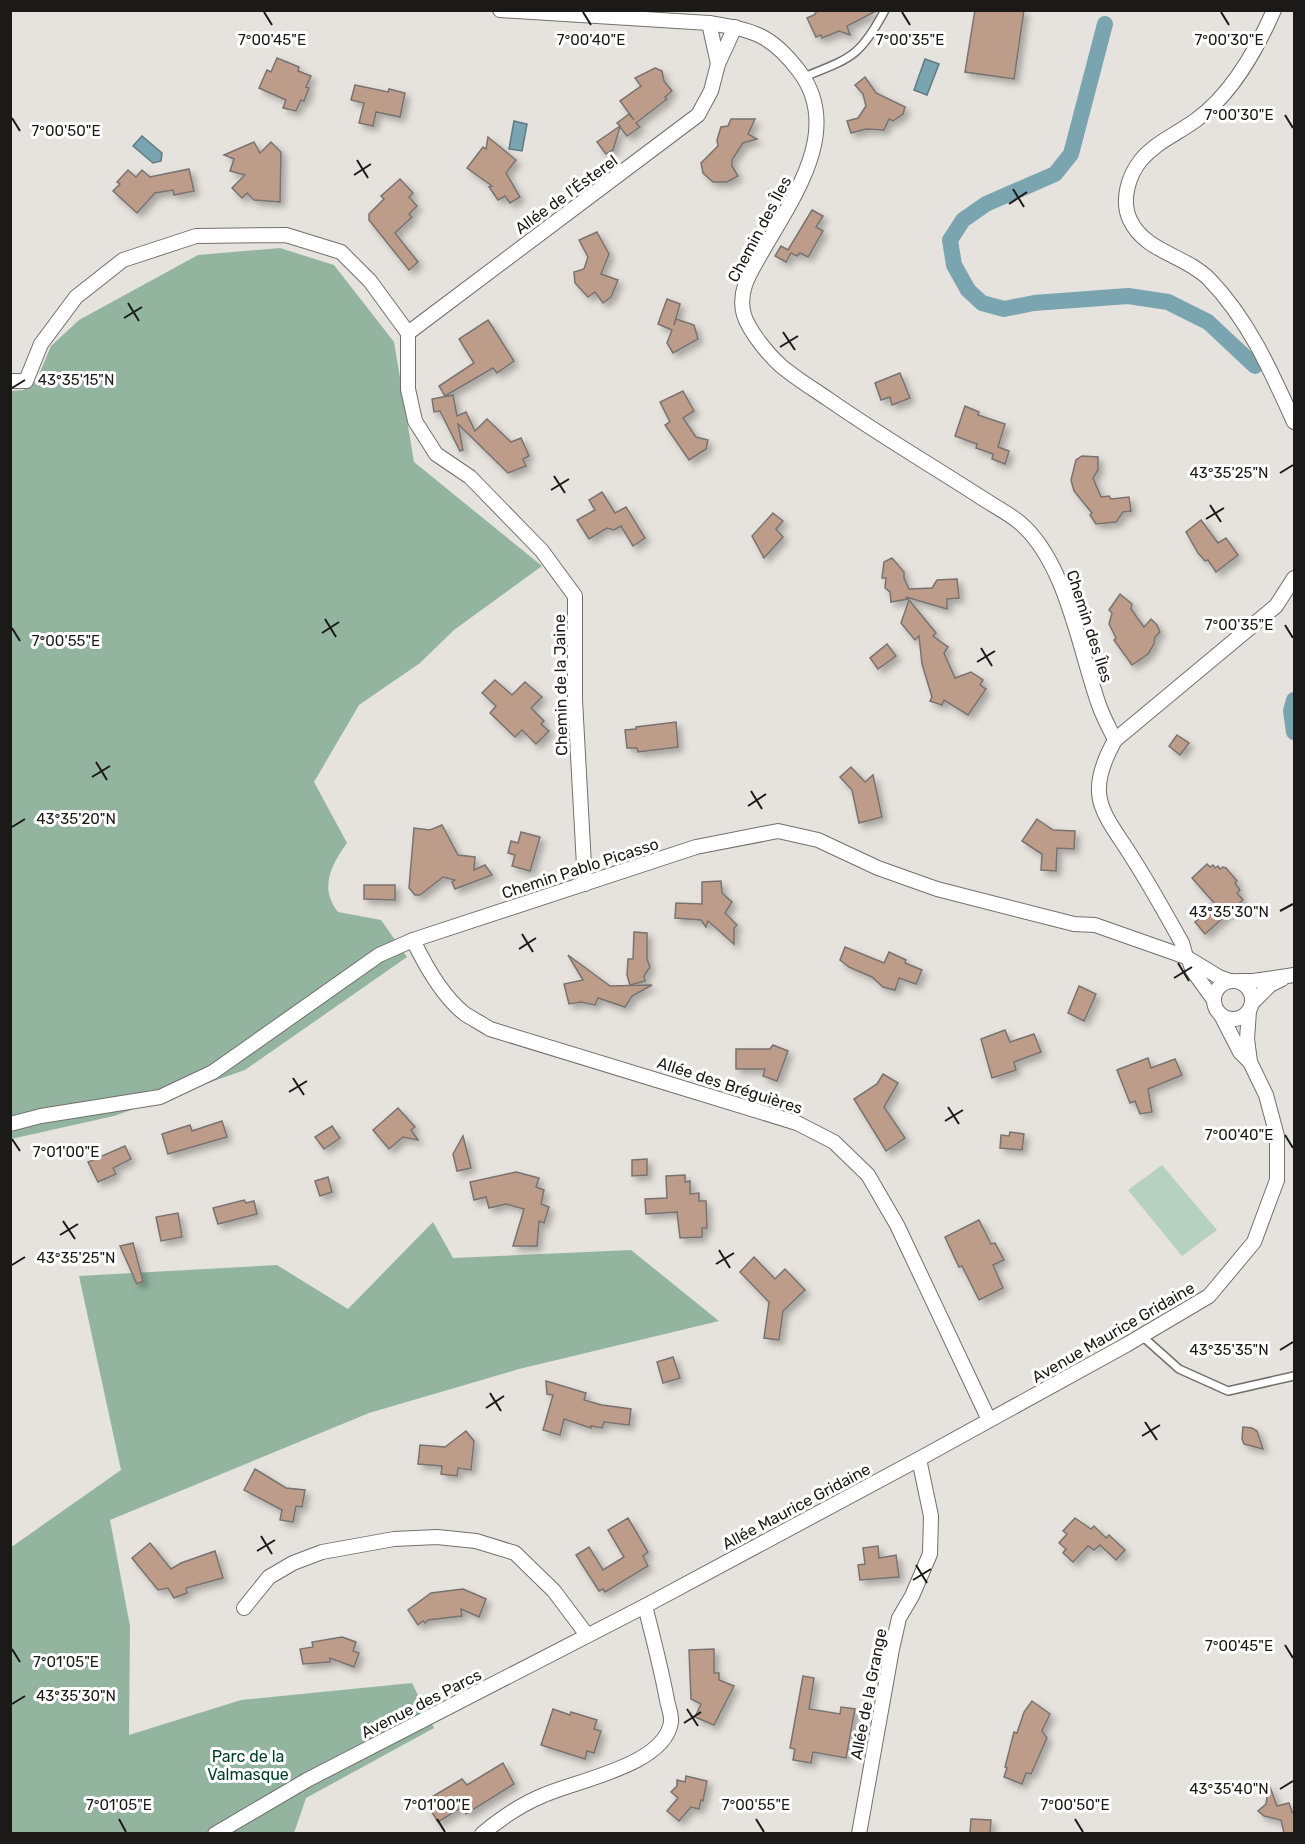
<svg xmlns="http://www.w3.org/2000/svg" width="1305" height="1844" font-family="Rubik,sans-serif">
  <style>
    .green { fill: #b7d1c0 }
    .forest { fill: #93b5a0 }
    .water { fill: #7ba4b1; stroke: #5e7b83; stroke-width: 1.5 }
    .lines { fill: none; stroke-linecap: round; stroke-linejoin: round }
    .canal { stroke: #7ba4b1; stroke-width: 16 }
    .building { fill: #be9c8a; stroke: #787370; stroke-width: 1.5; filter: url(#shadow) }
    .service-casing { stroke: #73706c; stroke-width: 10 }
    .minor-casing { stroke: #73706c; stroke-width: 16 }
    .service { stroke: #fff; stroke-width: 7 }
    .minor { stroke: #fff; stroke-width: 14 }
    .ticks { fill: none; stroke: #1b1a18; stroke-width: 2 }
    .labels { text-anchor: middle; stroke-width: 6; stroke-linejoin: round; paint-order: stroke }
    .street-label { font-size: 16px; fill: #1b1a18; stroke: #fff }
    .park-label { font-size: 16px; fill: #014125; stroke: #fff }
    .ticks-label { font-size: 15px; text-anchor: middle; fill: #1b1a18; stroke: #fff; stroke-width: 6; stroke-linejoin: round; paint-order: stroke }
  </style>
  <defs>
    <filter id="shadow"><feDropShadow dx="4.5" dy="4.5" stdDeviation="3" flood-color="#0004"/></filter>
  </defs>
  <rect width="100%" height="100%" fill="#e6e2dd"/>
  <path class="green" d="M1162,1165L1217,1230L1182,1256L1128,1190Z"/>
  <g class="forest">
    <path d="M280,248L334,265L394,342L414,462L542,566L454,630L420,663L359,705L314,782L347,843C331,865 319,888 338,912L381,920L407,957L245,1070L114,1116L11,1139L10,391L23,390L33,384L38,377L51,346L79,320L198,255Z"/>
    <path d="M433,1222L453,1258L631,1250L719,1321L519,1369L369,1413L110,1520L130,1626L129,1735L241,1700L412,1683L434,1728L306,1798L294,1833H11L10,1548L121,1470L79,1276L277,1265L348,1309Z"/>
  </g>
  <g class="water">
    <path d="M925,59L939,64L927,95L914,90Z"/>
    <path d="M514,121L527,124L522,151L509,149Z"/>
    <path d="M142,136L162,153L161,161L153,163L133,146Z"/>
  </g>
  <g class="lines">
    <g class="canal">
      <path d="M1105,24L1071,154L1055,174L986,204L963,220L950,240L954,265L968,290L982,303L1004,309L1034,303L1128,296L1168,302L1208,322L1255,366"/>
      <path d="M1294,700L1291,711L1294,732"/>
    </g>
  </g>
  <g class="building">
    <path d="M818,10H878L847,26L850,35L839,31L822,38L821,35L816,37L807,18L814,15Z"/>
    <path d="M975,10H1024L1014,79L965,72Z"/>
    <path d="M277,58L299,67L298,71L311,76L306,87L309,88L304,101L301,100L296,111L283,108L286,100L259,88L267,70L271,72Z"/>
    <path d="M655,68L662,71L664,81L672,91L665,97L667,99L636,123L640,127L627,136L620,127L613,150L606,154L597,142L620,126L617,123L629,114L634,120L620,101L641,86L635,78Z"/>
    <path d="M865,77L876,93L905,107L903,114L893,121L889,119L884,130L866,129L851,133L847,121L858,118L866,106L863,94L855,85Z"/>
    <path d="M355,85L388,92L389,89L405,93L400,117L376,112L373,126L359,123L364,103L351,100Z"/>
    <path d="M731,119H755L748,134L757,139L743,143L732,160V166L738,176L727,182H713L703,173L701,163L718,146L717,140L721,127L728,126Z"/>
    <path d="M488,137L516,160L506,173L520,197L510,203L505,196L498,200L489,187L492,186L467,168L483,147L486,149Z"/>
    <path d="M254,142L260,153L271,142L281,152L280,202L254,200L247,193L242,198L232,188L245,175L230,171L234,159L224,155Z"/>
    <path d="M189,169L194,191L174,195L173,190L155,193L137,213L113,191L120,184L117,182L128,170L136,177L142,170L150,177Z"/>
    <path d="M400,179L413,193L409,197L417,206L409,214L412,217L395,233L418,262L409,270L369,220V214L384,199L381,196Z"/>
    <path d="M812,210L823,216L816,227L823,231L808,257L800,253L797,256L791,253L786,262L775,256L781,246L788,250Z"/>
    <path d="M597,232L609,254L601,274L618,280L611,297L603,303L595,292L588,297L575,283L574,272L584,269L588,257L579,240Z"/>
    <path d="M667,299L680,304L674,325L676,319L694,325L698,339L673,353L667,343L672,330L658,324Z"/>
    <path d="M488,320L514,361L497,373L493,368L445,396L439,386L474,363L459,339Z"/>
    <path d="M900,373L910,398L892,405L890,397L881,400L875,383Z"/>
    <path d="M683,391L694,411L683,418L696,437L708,440L706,449L689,460L665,425L670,422L660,402Z"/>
    <path d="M453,395L457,416L466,412L475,431L487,419L511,442L521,438L529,456L523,459L526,466L508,473L458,424L463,450L460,451L440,411L434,412L432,399Z"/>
    <path d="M965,406L979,412L978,415L1005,424L998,447L1009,451L1005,464L992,459L993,454L976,448L977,444L955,436Z"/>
    <path d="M1082,456L1098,457V470L1093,478L1101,497L1109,496L1111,499L1129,497L1131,511L1123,512L1116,522L1096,524L1090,515L1092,513L1074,491L1071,480L1076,460Z"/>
    <path d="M602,492L615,513L626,507L645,538L633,546L621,526L614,530L607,528L589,539L577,520L595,510L589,500Z"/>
    <path d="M773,513L783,521L776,529L783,537L764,558L752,536Z"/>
    <path d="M1201,520L1218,543L1226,538L1238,555L1216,572L1208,560L1205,561L1198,553L1186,532Z"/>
    <path d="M892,558L904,572V578L909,589L932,588L937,580L957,579L959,598L947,599V609L906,597L908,599L891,602L890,592L885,588L886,578H882L884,562Z"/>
    <path d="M1120,594L1132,604L1131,609L1144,627L1151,619L1157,625L1160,632L1155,637L1154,644L1148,654L1132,665L1114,640L1116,638L1109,624L1112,613L1109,610Z"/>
    <path d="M909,600L936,633L933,636L948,647L944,653L955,678L971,672L983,680L980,685L986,689L968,715L944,700L942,705L930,701L932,697L922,664L919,636L915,640L901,623Z"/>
    <path d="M887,644L896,656L878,669L870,658Z"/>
    <path d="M495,680L512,695L525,682L542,697L531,708L544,721L541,724L549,731L536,744L522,730L515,737L490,713L496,706L482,693Z"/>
    <path d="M676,722L678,747L638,752L637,748H627L625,730L636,729V727Z"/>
    <path d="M1177,735L1189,743L1180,755L1169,746Z"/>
    <path d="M851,767L865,782L873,775L882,817L859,823L852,790L840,777Z"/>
    <path d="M1037,819L1053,830L1075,831L1074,849L1057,848L1056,871L1041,870L1042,854L1022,841Z"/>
    <path d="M442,825L458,855L475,857L474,870L485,865L492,875L455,889L452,882L455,880L443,877L420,895H415L409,888L414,828L430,830Z"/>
    <path d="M521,832L540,837L530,871L512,866L515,855L508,853L511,841L518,843Z"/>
    <path d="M1207,864L1210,867L1213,865L1215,868L1218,866L1220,869L1223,867L1226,868L1237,881L1235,883L1240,890L1237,893L1243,900L1205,934L1195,922L1215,904L1192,878Z"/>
    <path d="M721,881L722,893L732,902L725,913L737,925L734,928V944L708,921L706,927L701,920L675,918L676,903L702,904V882Z"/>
    <path d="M364,885H395V900L364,899Z"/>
    <path d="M634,932L647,933V959L650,967L644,976L645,981L630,985L627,975L628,959H633Z"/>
    <path d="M845,947L884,963L889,952L906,960L905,963L922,970L916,984L899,978L895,990L883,987L872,977L849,967L840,960Z"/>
    <path d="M568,955L610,986L652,985L632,996L625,1007L598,998L595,1005L581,1002L569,1004L564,984L583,980Z"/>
    <path d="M1079,986L1096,994L1084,1021L1068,1013Z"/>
    <path d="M1005,1030L1010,1042L1034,1034L1041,1052L1014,1062L1016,1070L992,1078L981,1039Z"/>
    <path d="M773,1045L788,1051L777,1081L763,1076L765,1069H736V1049H770Z"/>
    <path d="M1148,1058L1151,1068L1175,1059L1182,1075L1148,1089L1152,1112L1140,1114L1135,1101L1130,1103L1117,1070Z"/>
    <path d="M883,1074L898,1083L884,1107L905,1138L886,1151L854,1099L877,1084Z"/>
    <path d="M398,1108L415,1127L411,1130L418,1140L403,1137L389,1149L373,1130Z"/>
    <path d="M222,1121L227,1137L168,1154L162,1134L190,1125L192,1131Z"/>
    <path d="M332,1126L340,1138L324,1149L315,1137Z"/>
    <path d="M1010,1132L1024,1134L1022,1150L1000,1148L1001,1135L1009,1136Z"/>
    <path d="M463,1136L471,1168L457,1171L453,1154Z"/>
    <path d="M125,1146L131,1159L113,1168L116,1174L98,1182L88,1162Z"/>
    <path d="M647,1159V1175L632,1176V1160Z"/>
    <path d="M516,1172L539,1178L536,1187L544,1190L541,1204L549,1207L544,1223L539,1221L537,1246H513L524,1209L506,1204L489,1208L486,1197L474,1200L470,1182Z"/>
    <path d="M685,1175V1182L690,1181V1194L699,1193V1201H706L707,1228H702V1237L680,1238L677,1212L646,1214L645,1199L667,1198L666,1176Z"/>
    <path d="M328,1177L332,1192L320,1196L315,1181Z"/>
    <path d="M244,1200L246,1203L254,1201L257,1214L218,1224L213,1208Z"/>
    <path d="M178,1213L182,1237L161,1241L156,1217Z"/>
    <path d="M979,1220L991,1244L995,1243L1004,1260L993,1265L1003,1288L979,1300L962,1266L959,1267L945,1237Z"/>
    <path d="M133,1243L143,1281L137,1284L120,1246Z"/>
    <path d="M754,1257L775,1279L785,1269L805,1290L783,1311L779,1340L764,1338L769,1302L740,1272Z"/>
    <path d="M673,1357L680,1378L663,1383L657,1362Z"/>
    <path d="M546,1381L586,1393L584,1400L602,1405L631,1409L629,1425L604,1422L602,1428L591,1426V1428L564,1419L560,1435L543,1430L553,1395L547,1394Z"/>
    <path d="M1243,1427L1252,1428L1257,1431L1263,1449L1244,1444L1242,1439Z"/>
    <path d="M466,1431L474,1441L471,1470L458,1468L457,1476L441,1474L442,1466L418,1464L420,1445L445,1447Z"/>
    <path d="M255,1469L286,1488L305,1490L302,1507L296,1506L293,1522L280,1520L282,1510L244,1490Z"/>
    <path d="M628,1518L648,1552L643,1556L648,1566L605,1592L603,1589L599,1591L576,1555L589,1547L603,1570L624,1557L608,1530Z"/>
    <path d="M1075,1518L1091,1529L1094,1526L1106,1538L1109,1535L1125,1550L1116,1560L1100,1545L1094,1550L1088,1546L1073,1562L1063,1553L1066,1549L1059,1543L1067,1534L1063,1531Z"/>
    <path d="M150,1543L171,1569L181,1563L215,1551L223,1578L186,1588L187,1593L174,1598L168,1588L158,1590L132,1558Z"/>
    <path d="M878,1546L879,1558L896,1555L899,1577L860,1580L858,1565L865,1564L863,1548Z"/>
    <path d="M463,1589L486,1599L479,1617L461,1609L462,1616L428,1620L425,1623L423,1621L418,1625L408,1610L431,1593Z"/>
    <path d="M342,1637L356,1642L353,1651L359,1653L354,1667L330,1658V1662L303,1664L300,1649L313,1647L312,1642Z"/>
    <path d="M714,1649V1673H719V1680L734,1686L714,1725L695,1717L701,1704L691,1699L689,1650Z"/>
    <path d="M803,1676L814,1678L809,1709L840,1714L841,1707L855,1709L846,1758L813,1752L811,1763L793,1760L795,1749L790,1748Z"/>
    <path d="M1032,1701L1050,1714L1042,1731L1047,1738L1031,1774L1026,1773L1022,1784L1004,1777L1007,1768L1005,1767L1014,1732L1017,1733L1024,1712Z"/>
    <path d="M553,1709L570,1715L571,1712L597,1720L594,1729L601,1731L594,1753L587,1751L585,1759L541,1745Z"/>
    <path d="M503,1763L514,1784L466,1814L462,1807L438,1822L425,1801L462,1779L467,1785Z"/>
    <path d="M686,1776L707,1781L703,1801L701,1800L699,1809L691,1807L679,1821L667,1811L678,1798L671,1792L677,1786V1780L685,1782Z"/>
    <path d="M1269,1784L1277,1806L1289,1803L1292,1812L1294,1813V1833H1284L1281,1820L1264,1816L1258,1811L1266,1804Z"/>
    <path d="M971,1819L991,1820L990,1833H970Z"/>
  </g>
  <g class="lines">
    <defs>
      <g id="service">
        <path d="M804,77C851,58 860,57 885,10"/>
        <path d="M1142,1336L1179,1369L1228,1391L1294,1376"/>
      </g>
      <g id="minor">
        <path d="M500,10L709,23C753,30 771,34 799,71C844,130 792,199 762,252C751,271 737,291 744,315C749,331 768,354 780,365C795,378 812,388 828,399C878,434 931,465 982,498C994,506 1008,513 1019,522C1066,561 1079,649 1099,705C1103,717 1110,729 1115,740"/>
        <path d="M1274,10C1256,51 1232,94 1196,120C1177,134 1156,142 1141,160C1128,176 1121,201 1130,220C1145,252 1185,255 1209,279C1248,319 1271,371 1294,422"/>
        <path d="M709,23L718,64"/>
        <path d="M408,333L698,115L711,91L718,64L735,27"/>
        <path d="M10,381H26L41,344L76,297L123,260L196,236L286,235L341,252L370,281L408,333V389L415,421L436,454L470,477L542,551L575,596V700L585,884"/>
        <path d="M413,940C425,965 443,997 465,1014C473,1019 482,1024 490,1029L797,1123L834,1142L868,1175L897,1225L989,1420"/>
        <path d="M1186,957L1182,943C1167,916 1152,889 1135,862C1105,813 1082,799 1115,740L1276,606L1294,578"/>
        <path d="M1189,960L1193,971L1214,1000"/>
        <circle cx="1233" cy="1000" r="19"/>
        <path d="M1239,981H1253L1294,975"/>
        <path d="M1252,1003L1270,985L1282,979"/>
        <path d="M1249,1011L1247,1039L1250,1062"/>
        <path d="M10,1124L41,1116L160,1097L213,1072L379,955L413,940L696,847L778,831L818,840L878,868L937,889L1074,924L1095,925L1186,957L1219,977L1230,981"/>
        <path d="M244,1608L269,1577L293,1563L322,1552L394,1539L437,1537L476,1541L515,1553L554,1591L587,1635"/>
        <path d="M215,1834L307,1780L645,1606L919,1459L1126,1345L1209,1296L1254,1242L1277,1180V1136L1266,1095L1250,1062L1240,1052L1221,1015"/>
        <path d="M482,1834C501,1818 522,1804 544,1795C578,1780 665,1765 671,1722C672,1716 668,1706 667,1700C661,1668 653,1637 645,1606"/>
        <path d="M859,1834L892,1649L899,1618L912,1596L930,1554L931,1516L919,1459"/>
      </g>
    </defs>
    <use href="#service" class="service-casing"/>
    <use href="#minor" class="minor-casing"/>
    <use href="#service" class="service"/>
    <use href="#minor" class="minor"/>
  </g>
  <path class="ticks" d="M264,12L272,25M583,12L591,25M902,12L910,25M1221,12L1229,25M1285,115L1293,128M12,118L20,131M357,160L368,178M354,175L371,164M1013,189L1024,207M1009,204L1027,192M128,303L139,321M124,318L142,307M783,332L795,350M780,347L798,336M12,388L25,380M1280,473L1293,465M554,476L565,493M551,490L569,479M1210,505L1221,522M1206,519L1224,508M325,619L336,637M1285,625L1293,638M12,628L20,641M322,633L339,622M981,648L992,666M977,662L995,651M96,762L107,780M92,777L110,766M751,791L762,809M748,806L766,794M12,827L25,819M1280,911L1293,904M522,934L533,952M519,949L536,938M1178,963L1189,981M1174,978L1192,967M293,1078L304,1095M289,1092L307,1081M948,1107L959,1124M945,1121L963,1110M1285,1135L1293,1148M12,1139L20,1151M63,1221L75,1239M60,1235L78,1224M719,1250L730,1268M716,1264L734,1253M12,1265L25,1257M1280,1350L1293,1342M490,1393L501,1411M486,1408L504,1396M1145,1422L1157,1440M1142,1436L1160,1425M261,1536L272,1554M257,1551L275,1540M916,1565L927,1583M913,1580L931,1569M1285,1645L1293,1658M12,1649L20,1662M12,1704L25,1696M687,1709L698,1726M684,1723L701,1712M1280,1789L1293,1781M119,1819L126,1832M437,1819L445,1832M756,1819L764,1832M1075,1819L1083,1832"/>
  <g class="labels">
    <g class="street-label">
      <text transform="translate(566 194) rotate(-36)" y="6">Allée de l'Ésterel</text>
      <text transform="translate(759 229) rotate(-62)" y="6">Chemin des Îles</text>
      <text transform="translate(1090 626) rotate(72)" y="6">Chemin des Îles</text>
      <text transform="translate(560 685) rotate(-91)" y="6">Chemin de la Jaine</text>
      <text transform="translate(580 868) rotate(-18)" y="6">Chemin Pablo Picasso</text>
      <text transform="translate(730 1085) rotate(18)" y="6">Allée des Bréguières</text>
      <text transform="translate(1113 1332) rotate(-30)" y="6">Avenue Maurice Gridaine</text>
      <text transform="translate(796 1506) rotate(-28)" y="6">Allée Maurice Gridaine</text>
      <text transform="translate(868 1694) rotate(-79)" y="6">Allée de la Grange</text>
      <text transform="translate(421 1703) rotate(-27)" y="6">Avenue des Parcs</text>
    </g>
    <g class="park-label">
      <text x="248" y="1762">Parc de la<tspan x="248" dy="18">Valmasque</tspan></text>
    </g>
  </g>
  <g class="ticks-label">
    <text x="272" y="45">7°00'45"E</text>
    <text x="591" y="45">7°00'40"E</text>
    <text x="910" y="45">7°00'35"E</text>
    <text x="1229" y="45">7°00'30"E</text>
    <text x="1239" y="120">7°00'30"E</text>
    <text x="66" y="136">7°00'50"E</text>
    <text x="76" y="385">43°35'15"N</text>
    <text x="1229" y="478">43°35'25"N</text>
    <text x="1239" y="630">7°00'35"E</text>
    <text x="66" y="646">7°00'55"E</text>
    <text x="76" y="824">43°35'20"N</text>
    <text x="1229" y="917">43°35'30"N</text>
    <text x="1239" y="1140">7°00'40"E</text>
    <text x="66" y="1157">7°01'00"E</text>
    <text x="76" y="1263">43°35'25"N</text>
    <text x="1229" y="1355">43°35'35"N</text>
    <text x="1239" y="1651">7°00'45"E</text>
    <text x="66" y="1667">7°01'05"E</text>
    <text x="76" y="1701">43°35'30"N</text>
    <text x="1229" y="1794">43°35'40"N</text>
    <text x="119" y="1810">7°01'05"E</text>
    <text x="437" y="1810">7°01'00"E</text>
    <text x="756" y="1810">7°00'55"E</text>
    <text x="1075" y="1810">7°00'50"E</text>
  </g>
  <rect width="1305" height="1844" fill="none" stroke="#1b1a18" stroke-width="24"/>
</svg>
